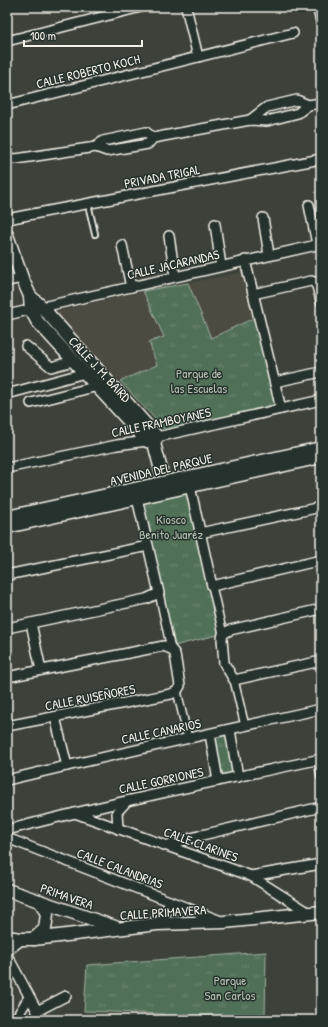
<svg xmlns="http://www.w3.org/2000/svg" width="328" height="1027" font-family="'Patrick Hand',sans-serif">
  <style>
    .built { fill: #4b4c43 }
    .park { fill: url(#park-tufts); stroke: #a2b0a0 }
    .lines { fill: none; stroke-linecap: round; stroke-linejoin: round }
    .service-casing { stroke: #f4f1e8; stroke-width: 8 }
    .pedestrian-casing { stroke: #f4f1e8; stroke-width: 10 }
    .minor-casing { stroke: #f4f1e8; stroke-width: 12 }
    .tertiary-casing { stroke: #f4f1e8; stroke-width: 15 }
    .service { stroke: #26332d; stroke-width: 4.5 }
    .pedestrian { stroke: #26332d; stroke-width: 7 }
    .minor { stroke: #26332d; stroke-width: 9 }
    .tertiary { stroke: #26332d; stroke-width: 12 }
    .labels { text-anchor: middle; stroke-width: 3; stroke-linejoin: round; paint-order: stroke }
    .street-label { font-size: 13px; fill: #f4f1e8; stroke: #26332d }
    .park-label { font-size: 13px; fill: #b3bdaf; stroke: #26332d }
  </style>
  <defs>
    <pattern id="park-tufts" width="24" height="20" patternUnits="userSpaceOnUse"><rect width="24" height="20" fill="#517059"/><path d="M3 7l-1-3M5 7V3M7 7l1-3M15 17l-1-3M17 17v-4M19 17l1-3" fill="none" stroke="#6b8571"/></pattern>
  </defs>
  <rect width="100%" height="100%" fill="#3c423a"/>
  <filter id="ink" filterUnits="userSpaceOnUse"><feTurbulence type="fractalNoise" baseFrequency=".025" numOctaves="2"/><feDisplacementMap in="SourceGraphic" scale="8" xChannelSelector="R" yChannelSelector="G"/><feConvolveMatrix kernelMatrix="1 2 1 2 8 2 1 2 1" color-interpolation-filters="sRGB"/></filter>
  <g filter="url(#ink)">
    <g class="built">
      <path d="M248,271L258,315L211,338L188,283Z"/>
      <path d="M143,291L164,337L157,365L120,381L53,312Z"/>
    </g>
    <g class="park">
      <path d="M188,283L211,338L258,316L281,409L166,431L120,381L157,365L149,342L164,337L143,291Z"/>
      <path d="M189,486L221,634L170,647L137,499Z"/>
      <path d="M230,730L238,777L218,781L210,734Z"/>
      <path d="M266,952L265,1020H203L202,1018L191,1017L188,1020H163V1014L84,1011L87,965Z"/>
    </g>
    <g class="lines">
      <defs>
        <path id="service" d="M88,204L95,234"/>
        <g id="pedestrian">
          <path d="M212,586L223,634"/>
          <path d="M159,593L171,649"/>
          <path d="M234,680L245,726"/>
          <path d="M177,691L188,738"/>
          <path d="M318,760L321,777"/>
        </g>
        <g id="minor">
          <path d="M186,7L198,57"/>
          <path d="M317,7L321,21"/>
          <path d="M7,41L141,7"/>
          <path d="M7,105L293,33"/>
          <path d="M250,120L267,107L297,100L308,105"/>
          <path d="M96,147L103,141L146,132L153,138"/>
          <path d="M7,158L16,159L96,147L107,151L148,144L153,138L250,120L267,121L298,113L308,105L321,103"/>
          <path d="M309,205L317,244"/>
          <path d="M263,218L269,255"/>
          <path d="M7,219L321,159"/>
          <path d="M215,224L221,266"/>
          <path d="M169,236L175,276"/>
          <path d="M122,245L131,287"/>
          <path d="M245,260L281,409"/>
          <path d="M7,281L22,278"/>
          <path d="M253,294L311,281L314,282L317,286L321,301"/>
          <path d="M7,315L321,244"/>
          <path d="M26,346L51,367L73,361"/>
          <path d="M275,382L321,372"/>
          <path d="M7,394L85,373"/>
          <path d="M31,403L98,386"/>
          <path d="M7,468L117,445L147,441L157,437L321,400"/>
          <path d="M190,486L212,586L321,560"/>
          <path d="M200,533L321,507"/>
          <path d="M7,575L148,546"/>
          <path d="M321,609L230,630L223,634L222,639L224,663L234,680L321,661"/>
          <path d="M31,623L41,670"/>
          <path d="M7,628L146,599L159,593L137,498"/>
          <path d="M7,677L164,646L171,649L175,654L180,686L177,691L171,694L7,726"/>
          <path d="M55,717L67,766"/>
          <path d="M230,730L238,777"/>
          <path d="M210,734L218,781"/>
          <path d="M7,780C111,755 216,732 321,709"/>
          <path d="M75,813L251,876L311,914"/>
          <path d="M118,829L117,812L127,801"/>
          <path d="M7,830C111,803 216,781 321,759"/>
          <path d="M7,838L221,921"/>
          <path d="M168,845L202,835L321,807"/>
          <path d="M251,876L321,864"/>
          <path d="M157,924L168,910L169,901"/>
          <path d="M7,955L42,1020"/>
          <path d="M37,1011L66,996"/>
          <path d="M15,1020L29,997"/>
        </g>
        <g id="tertiary">
          <path d="M7,235L22,278L30,296L31,310L37,321L147,441L154,443"/>
          <path d="M30,296L42,307L157,437L154,443L161,470"/>
          <path d="M7,517L321,448"/>
          <path d="M7,527L321,457"/>
          <path d="M7,890L115,927"/>
          <path d="M7,937L20,939H34L157,924L224,922L321,912"/>
          <path d="M34,939L45,929L47,914L40,901"/>
          <path d="M7,949L20,939"/>
        </g>
      </defs>
      <use href="#service" class="service-casing"/>
      <use href="#pedestrian" class="pedestrian-casing"/>
      <use href="#minor" class="minor-casing"/>
      <use href="#tertiary" class="tertiary-casing"/>
      <use href="#service" class="service"/>
      <use href="#pedestrian" class="pedestrian"/>
      <use href="#minor" class="minor"/>
      <use href="#tertiary" class="tertiary"/>
    </g>
  </g>
  <g class="labels">
    <g class="street-label">
      <text transform="translate(88 71) rotate(-14)" y="5">CALLE ROBERTO KOCH</text>
      <text transform="translate(162 176) rotate(-11)" y="5">PRIVADA TRIGAL</text>
      <text transform="translate(173 264) rotate(-13)" y="5">CALLE JACARANDAS</text>
      <text transform="translate(100 369) rotate(47)" y="5">CALLE J. M. BAIRD</text>
      <text transform="translate(161 422) rotate(-12)" y="5">CALLE FRAMBOYANES</text>
      <text transform="translate(161 469) rotate(-13)" y="5">AVENIDA DEL PARQUE</text>
      <text transform="translate(90 697) rotate(-11)" y="5">CALLE RUISEÑORES</text>
      <text transform="translate(161 731) rotate(-12)" y="5">CALLE CANARIOS</text>
      <text transform="translate(161 780) rotate(-12)" y="5">CALLE GORRIONES</text>
      <text transform="translate(201 844) rotate(20)" y="5">CALLE CLARINES</text>
      <text transform="translate(120 868) rotate(21)" y="5">CALLE CALANDRIAS</text>
      <text transform="translate(67 896) rotate(19)" y="5">PRIMAVERA</text>
      <text transform="translate(163 912) rotate(-4)" y="5">CALLE PRIMAVERA</text>
    </g>
    <g class="park-label">
      <text x="199" y="378">Parque de<tspan x="199" dy="15">las Escuelas</tspan></text>
      <text x="171" y="524">Kiosco<tspan x="171" dy="15">Benito Juaréz</tspan></text>
      <text x="230" y="985">Parque<tspan x="230" dy="15">San Carlos</tspan></text>
    </g>
  </g>
  <rect width="328" height="1027" fill="none" stroke="#26332d" stroke-width="24"/>
  <rect x="12" y="12" width="304" height="1003" fill="none" stroke="#f4f1e8" stroke-width="1.5" filter="url(#ink)"/>
  <path d="M24 40v6h118v-6" fill="none" stroke="#f4f1e8" stroke-width="2"/>
  <text x="30" y="40" font-size="12" fill="#f4f1e8" stroke="#26332d" stroke-width="3" paint-order="stroke">100 m</text>
</svg>
